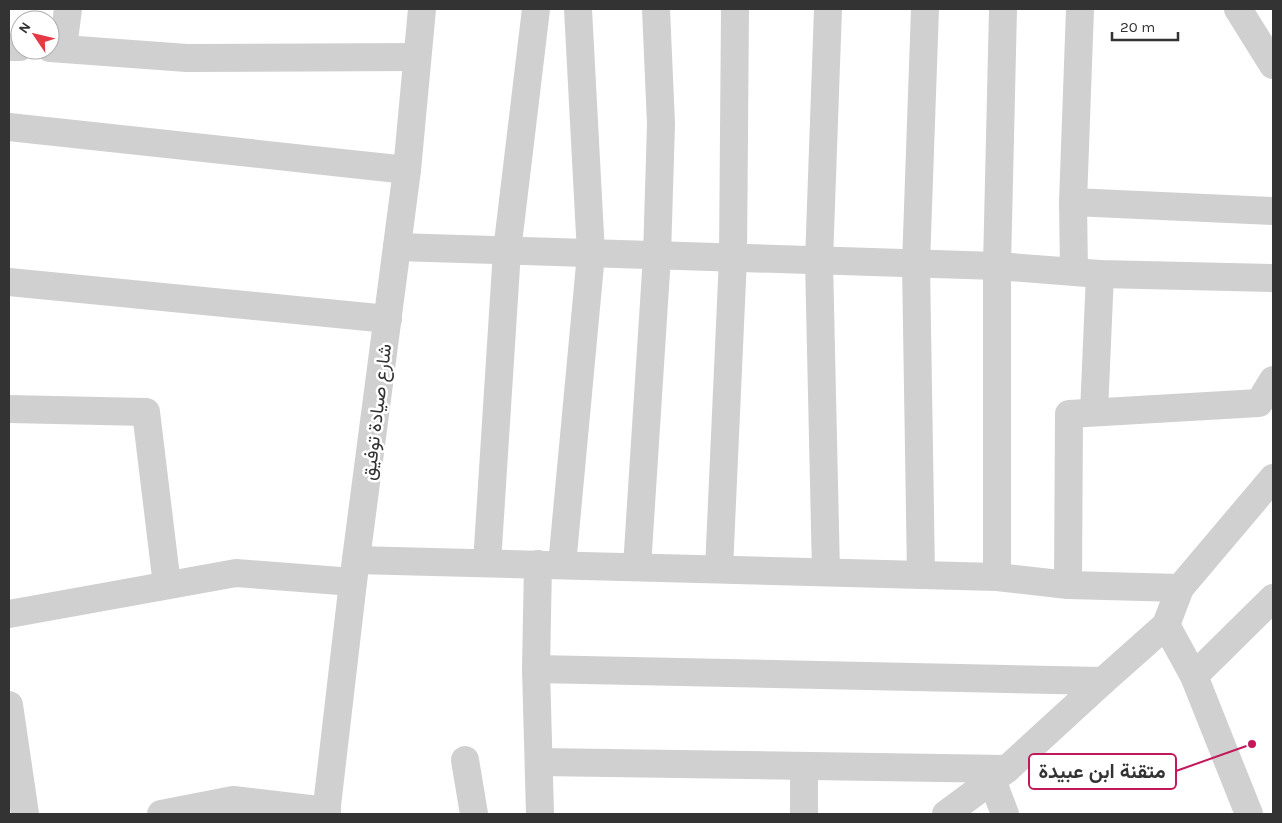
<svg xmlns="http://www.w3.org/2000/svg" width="1282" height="823" font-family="Karla,Vazirmatn,sans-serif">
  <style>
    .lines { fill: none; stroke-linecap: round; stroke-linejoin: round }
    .minor { stroke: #d0d0d0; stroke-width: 28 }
    .labels { text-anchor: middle; stroke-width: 5; stroke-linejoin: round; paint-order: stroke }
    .street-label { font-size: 19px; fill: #333; stroke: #fff }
    .leader { fill: none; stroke: #c2185b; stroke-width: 2 }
    .callout-dot { fill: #c2185b; stroke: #fff; stroke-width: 2 }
    .callout { fill: #fff; stroke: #c2185b; stroke-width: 2 }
    .callout-label { font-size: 20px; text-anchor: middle; font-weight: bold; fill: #333 }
  </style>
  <rect width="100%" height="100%" fill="#fff"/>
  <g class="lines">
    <g class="minor">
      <path d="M1238,9L1273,65"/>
      <path d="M9,47H20"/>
      <path d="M50,48L187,58L417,57"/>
      <path d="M63,48L68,9"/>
      <path d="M9,127L407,170"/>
      <path d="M1073,202L1273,211"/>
      <path d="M397,247L997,266L1100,274L1273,278"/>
      <path d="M1074,271L1073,202L1080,9"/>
      <path d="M9,282L388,319"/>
      <path d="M9,409L146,412L167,585"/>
      <path d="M1094,412L1100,274"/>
      <path d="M356,560L997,577L1068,585L1180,588"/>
      <path d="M487,563L507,251L536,9"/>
      <path d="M538,564L536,669L540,814"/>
      <path d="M562,565L591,254L578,9"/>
      <path d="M637,567L657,256L661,124L656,9"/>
      <path d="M719,569L733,258L735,9"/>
      <path d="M826,572L819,261L828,9"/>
      <path d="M921,575L916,264L925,9"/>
      <path d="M997,577V266L1003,9"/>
      <path d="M1068,585L1069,414L1259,403L1273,380"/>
      <path d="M9,614L236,573L353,582"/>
      <path d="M1166,625L1194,676L1249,814"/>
      <path d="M536,669L1103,681"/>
      <path d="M1194,676L1273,598"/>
      <path d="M9,705L25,814"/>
      <path d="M465,760L474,814"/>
      <path d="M539,762L1007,769"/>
      <path d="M804,766V814"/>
      <path d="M992,780L1005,814"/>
      <path d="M161,814L233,800L327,811"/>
      <path d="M326,814L353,582L407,170L422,9"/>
      <path d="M946,814L1007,769L1103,681L1166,625L1180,588L1273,478"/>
    </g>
  </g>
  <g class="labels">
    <g class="street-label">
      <text transform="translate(376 412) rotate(-83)" y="7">شارع صيادة توفيق</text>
    </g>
  </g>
  <path class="leader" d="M1252 744L1176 771"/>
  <circle class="callout-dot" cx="1252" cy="744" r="5"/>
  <rect class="callout" x="1029" y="754" width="147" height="35" rx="5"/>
  <g class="callout-label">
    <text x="1102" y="778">متقنة ابن عبيدة</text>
  </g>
  <rect width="1282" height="823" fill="none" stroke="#333333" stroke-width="20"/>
  <g transform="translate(35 35) rotate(305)"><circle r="24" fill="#ffffff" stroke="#adadad"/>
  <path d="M0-4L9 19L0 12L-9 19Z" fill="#e63946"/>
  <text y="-8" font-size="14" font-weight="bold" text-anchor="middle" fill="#333333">N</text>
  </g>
  <path d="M1112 32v8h66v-8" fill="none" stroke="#333333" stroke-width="2.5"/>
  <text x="1120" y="32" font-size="15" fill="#333333" stroke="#ffffff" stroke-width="4" paint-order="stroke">20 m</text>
</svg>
